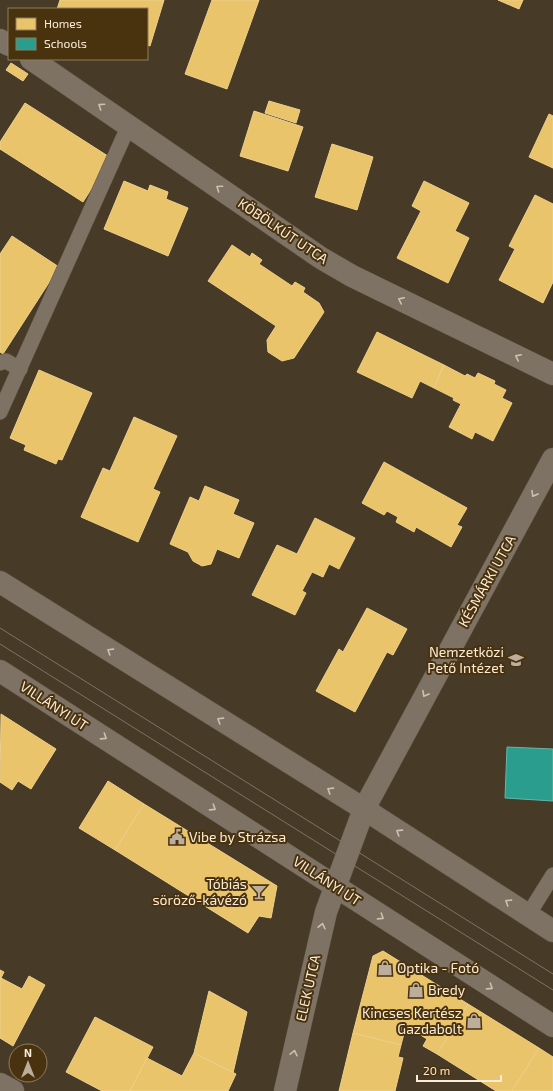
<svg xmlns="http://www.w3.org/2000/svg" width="553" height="1091" font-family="'Exo 2',sans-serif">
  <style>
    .homes { fill: #e9c46a; stroke: #eed08b }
    .schools { fill: #2a9d8f; stroke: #69b5a5 }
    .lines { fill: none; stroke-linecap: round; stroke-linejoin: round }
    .lane-casing { stroke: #615546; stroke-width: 16 }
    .street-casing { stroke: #615546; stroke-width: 23 }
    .secondary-casing { stroke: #615546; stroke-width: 23 }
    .lane { stroke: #7d7263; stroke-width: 15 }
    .street { stroke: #7d7263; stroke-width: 22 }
    .secondary { stroke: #7d7263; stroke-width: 22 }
    .tram { stroke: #7d7365; stroke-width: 1 }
    .oneway { stroke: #cfc1b0 }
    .labels { text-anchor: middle; stroke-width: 4; stroke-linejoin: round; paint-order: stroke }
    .street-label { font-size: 14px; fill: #fbecd9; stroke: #49320e }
    .poi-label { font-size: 14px; fill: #fbecd9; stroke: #49320e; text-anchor: end }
  </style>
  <rect width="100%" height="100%" fill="#473a27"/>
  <g class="homes">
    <path d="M60,0H164L150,46L147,45V9H57Z"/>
    <path d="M212,0H259L227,89L185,74Z"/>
    <path d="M498,0H523L519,9Z"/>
    <path d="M11,63L28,74L23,81L6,70Z"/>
    <path d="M269,101L300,110L296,123L265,113Z"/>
    <path d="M25,103L111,158L83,202L0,149V142Z"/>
    <path d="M254,111L303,127L288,171L240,156Z"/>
    <path d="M549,114L553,116V168L529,157Z"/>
    <path d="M332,144L373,157L357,210L315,197Z"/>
    <path d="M124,181L148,191L150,185L168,192L166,199L188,208L168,256L104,229Z"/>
    <path d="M424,181L469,203L455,231L469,238L448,283L397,258L421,211L412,206Z"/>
    <path d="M535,195L553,204V282L543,303L499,280L515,249L509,246Z"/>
    <path d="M12,236L59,267L3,354L0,352V254Z"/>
    <path d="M232,245L250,257L252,253L262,260L259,264L292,286L295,282L305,288L303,292L319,303L324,312L294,358L282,361L268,352L267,340L276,326L208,281Z"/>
    <path d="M377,332L444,365L434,388L420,381L412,398L357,372Z"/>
    <path d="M444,365L465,376L467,374L475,378L478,373L495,381L494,384L506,390L502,398L512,403L493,441L475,432L472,439L449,427L461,404L453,400L454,398L434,388Z"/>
    <path d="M39,370L92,393L62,460L58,459L56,464L24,450L26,445L10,438Z"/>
    <path d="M134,417L177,436L153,489L160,492L138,542L81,517L103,468L110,471Z"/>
    <path d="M384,462L467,508L457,525L462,527L451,547L416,527L414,532L396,522L398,517L387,511L384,515L362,503Z"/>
    <path d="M205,486L239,500L233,514L254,523L239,558L217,549L211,564L202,566L193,561L188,552L170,544L190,497L199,501Z"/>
    <path d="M315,518L355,538L339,569L329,564L323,577L312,572L302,591L306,593L295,615L252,595L277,545L297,554Z"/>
    <path d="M367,608L407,629L393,655L387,652L355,712L316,691L339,649L343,652Z"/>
    <path d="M1,714L56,749L31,789L18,781L12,790L0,782Z"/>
    <path d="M108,781L144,804L115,850L79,828Z"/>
    <path d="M144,804L277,886L271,918L259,916L248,933L115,850Z"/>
    <path d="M383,951L468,1004L437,1054L423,1046L427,1039L406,1026L401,1045L353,1033L373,956Z"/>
    <path d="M0,970L4,972L0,980Z"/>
    <path d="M29,976L45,985L13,1046L0,1038V980L1,978L22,989Z"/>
    <path d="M209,991L247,1012L233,1073L194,1053Z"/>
    <path d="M468,1004L539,1048L512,1091H496L437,1054Z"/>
    <path d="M95,1017L153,1047L130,1091H102L66,1072Z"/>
    <path d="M353,1033L401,1045L398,1057L403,1058L395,1091H339Z"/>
    <path d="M539,1048L553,1057V1091H512Z"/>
    <path d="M194,1053L236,1074L228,1091H130L147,1058L182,1076Z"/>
  </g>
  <path class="schools" d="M507,747L553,749V801L505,798Z"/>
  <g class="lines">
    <defs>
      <g id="lane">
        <path d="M0,363L6,361L20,369"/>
        <path d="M0,412L129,125"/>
        <path d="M528,915L553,875"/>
      </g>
      <g id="street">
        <path d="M0,40L9,45"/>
        <path d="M31,59L321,258L352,276L553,374"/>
        <path d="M0,1084L13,1091"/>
        <path d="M285,1091L326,912L364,809L553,459"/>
      </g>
      <g id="secondary">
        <path d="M0,582L364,809L553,931"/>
        <path d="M0,671L553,1026"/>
      </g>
    </defs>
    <use href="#lane" class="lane-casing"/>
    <use href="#street" class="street-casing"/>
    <use href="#secondary" class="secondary-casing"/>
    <use href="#lane" class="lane"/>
    <use href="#street" class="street"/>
    <use href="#secondary" class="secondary"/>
    <g class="tram">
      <path d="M0,628L553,974"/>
      <path d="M0,644L553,990"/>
    </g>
  </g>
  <defs><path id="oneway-chevron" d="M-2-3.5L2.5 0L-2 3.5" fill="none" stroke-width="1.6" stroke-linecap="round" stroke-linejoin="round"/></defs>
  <g class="oneway">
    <use href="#oneway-chevron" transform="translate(101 106) rotate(-146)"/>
    <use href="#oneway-chevron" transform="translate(219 188) rotate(-145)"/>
    <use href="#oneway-chevron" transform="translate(401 300) rotate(-154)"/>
    <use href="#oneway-chevron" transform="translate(518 357) rotate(-154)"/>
    <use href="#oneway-chevron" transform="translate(534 494) rotate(119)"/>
    <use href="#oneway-chevron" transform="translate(110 651) rotate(-148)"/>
    <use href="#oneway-chevron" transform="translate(425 694) rotate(119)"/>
    <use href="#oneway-chevron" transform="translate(220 720) rotate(-148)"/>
    <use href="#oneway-chevron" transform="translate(104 737) rotate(33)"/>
    <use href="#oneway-chevron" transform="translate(330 790) rotate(-148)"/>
    <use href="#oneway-chevron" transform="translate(213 808) rotate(33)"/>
    <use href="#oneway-chevron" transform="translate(399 832) rotate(-147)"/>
    <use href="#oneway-chevron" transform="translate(508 902) rotate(-147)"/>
    <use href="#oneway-chevron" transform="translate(381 917) rotate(33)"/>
    <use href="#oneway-chevron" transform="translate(322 926) rotate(-77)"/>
    <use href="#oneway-chevron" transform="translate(490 987) rotate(33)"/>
    <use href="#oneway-chevron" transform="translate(294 1053) rotate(-77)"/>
  </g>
  <defs>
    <symbol id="school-bare" viewBox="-9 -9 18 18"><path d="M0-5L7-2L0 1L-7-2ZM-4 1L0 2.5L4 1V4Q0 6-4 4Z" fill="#bcae9b" stroke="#49320e" stroke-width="2.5" paint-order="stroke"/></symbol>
    <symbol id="civic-bare" viewBox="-9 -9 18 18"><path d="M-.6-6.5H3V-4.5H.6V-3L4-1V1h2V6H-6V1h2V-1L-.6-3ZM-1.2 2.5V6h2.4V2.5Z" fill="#bcae9b" stroke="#49320e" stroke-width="2.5" paint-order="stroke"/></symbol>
    <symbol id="bar-bare" viewBox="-9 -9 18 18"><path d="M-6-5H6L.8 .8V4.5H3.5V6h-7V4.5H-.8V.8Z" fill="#bcae9b" stroke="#49320e" stroke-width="2.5" paint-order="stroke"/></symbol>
    <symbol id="shop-bare" viewBox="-9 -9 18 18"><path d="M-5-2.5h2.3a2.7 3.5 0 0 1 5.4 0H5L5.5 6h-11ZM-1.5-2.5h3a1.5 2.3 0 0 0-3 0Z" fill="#bcae9b" stroke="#49320e" stroke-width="2.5" paint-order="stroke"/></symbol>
  </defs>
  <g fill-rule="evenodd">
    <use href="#school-bare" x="505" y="649" width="22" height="22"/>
    <use href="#civic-bare" x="166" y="826" width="22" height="22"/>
    <use href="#bar-bare" x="248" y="881" width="22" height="22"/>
    <use href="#shop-bare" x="374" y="957" width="22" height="22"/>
    <use href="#shop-bare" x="405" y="979" width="22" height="22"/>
    <use href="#shop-bare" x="463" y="1010" width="22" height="22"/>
  </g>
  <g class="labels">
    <g class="street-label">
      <text transform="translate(283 231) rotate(34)" y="5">KÖBÖLKÚT UTCA</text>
      <text transform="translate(487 581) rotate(-61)" y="5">KÉSMÁRKI UTCA</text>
      <text transform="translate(54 706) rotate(33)" y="5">VILLÁNYI ÚT</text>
      <text transform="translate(327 881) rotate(33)" y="5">VILLÁNYI ÚT</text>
      <text transform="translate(308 988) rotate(-77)" y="5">ELEK UTCA</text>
    </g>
    <g class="poi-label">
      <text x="504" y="657">Nemzetközi<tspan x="504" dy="16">Pető Intézet</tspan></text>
      <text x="189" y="842" text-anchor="start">Vibe by Strázsa</text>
      <text x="247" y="889">Tóbiás<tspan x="247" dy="16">söröző-kávézó</tspan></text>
      <text x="397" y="973" text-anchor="start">Optika - Fotó</text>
      <text x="428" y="995" text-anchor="start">Bredy</text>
      <text x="462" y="1018">Kincses Kertész<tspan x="462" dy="16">Gazdabolt</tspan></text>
    </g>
  </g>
  <rect x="8" y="8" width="140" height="52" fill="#49320e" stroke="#907c5f"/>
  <rect x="16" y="18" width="20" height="12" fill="#e9c46a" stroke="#907c5f"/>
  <text x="44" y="28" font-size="12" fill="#fbecd9">Homes</text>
  <rect x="16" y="38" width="20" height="12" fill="#2a9d8f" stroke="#907c5f"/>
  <text x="44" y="48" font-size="12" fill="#fbecd9">Schools</text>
  <g transform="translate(28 1063)"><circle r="19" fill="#49320e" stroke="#907c5f"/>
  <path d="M0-3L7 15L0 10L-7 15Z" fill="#bcae9b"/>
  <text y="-6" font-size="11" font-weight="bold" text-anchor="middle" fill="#fbecd9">N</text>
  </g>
  <path d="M417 1075v6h84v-6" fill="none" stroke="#fbecd9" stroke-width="2"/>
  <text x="423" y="1075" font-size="12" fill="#fbecd9" stroke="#49320e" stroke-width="3" paint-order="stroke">20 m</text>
</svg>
